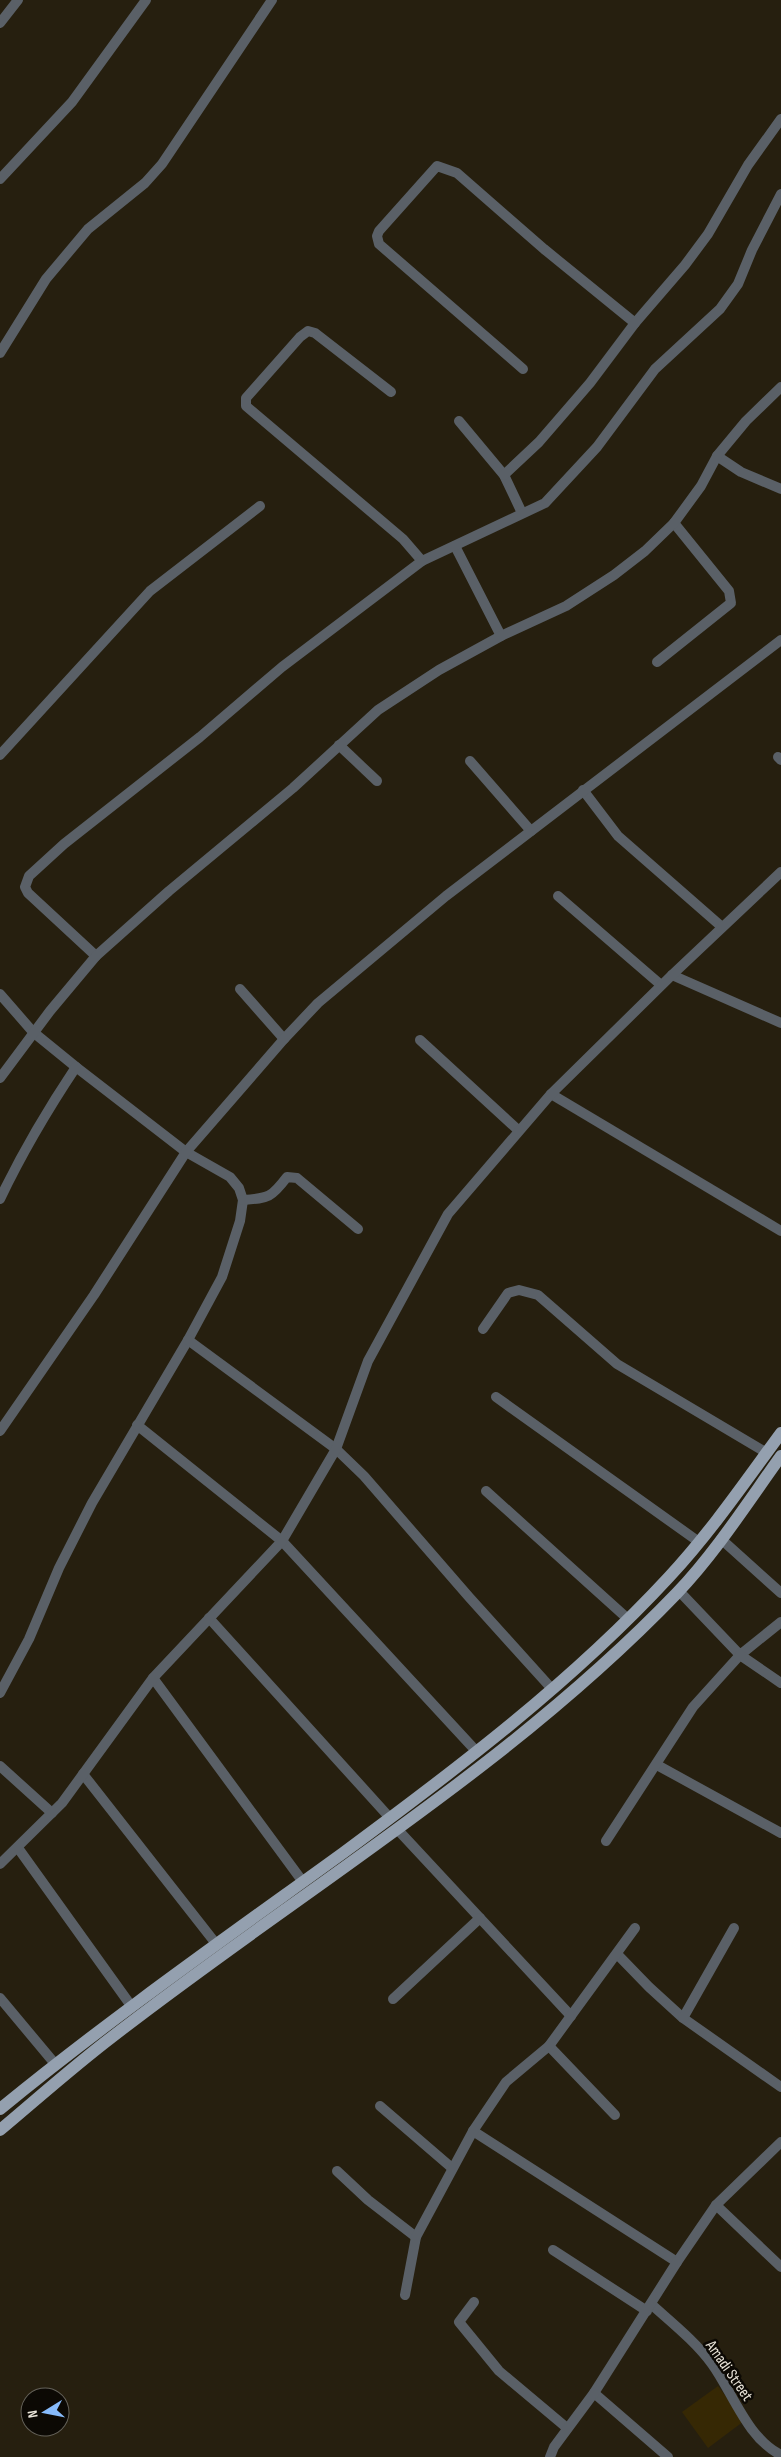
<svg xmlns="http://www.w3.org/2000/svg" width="781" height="2457" font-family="'Sofia Sans Condensed',sans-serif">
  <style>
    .green { fill: #362804 }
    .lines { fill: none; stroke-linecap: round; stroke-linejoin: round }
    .minor { stroke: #5a6067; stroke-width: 10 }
    .major { stroke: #94a0af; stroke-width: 12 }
    .labels { text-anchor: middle; stroke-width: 5; stroke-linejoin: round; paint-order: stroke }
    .street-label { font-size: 16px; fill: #e9e4d9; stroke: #0c0904 }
  </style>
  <rect width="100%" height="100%" fill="#261f0f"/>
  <path class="green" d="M718,2386L744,2421L708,2448L682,2412Z"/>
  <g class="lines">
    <g class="minor">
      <path d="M0,23L18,0"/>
      <path d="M0,179L72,102L146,0"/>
      <path d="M0,353L46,279L88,229L145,183L162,164L272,0"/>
      <path d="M523,369L379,244L377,236L379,231L437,166L457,173L544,249L635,323"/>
      <path d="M391,392L315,333L308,331L300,337L246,398V406L403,539L422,561"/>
      <path d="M459,421L504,475L522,513"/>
      <path d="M717,456L741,472L781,489"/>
      <path d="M504,475L539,442L590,383L635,323L685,265L708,234L748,165L781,119"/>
      <path d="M455,546L501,636"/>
      <path d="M657,662L731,603L729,591L674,523"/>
      <path d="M339,745L377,781"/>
      <path d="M0,755L150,591L260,506"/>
      <path d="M778,757L781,760"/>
      <path d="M470,761L531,831"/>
      <path d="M583,790L618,836L722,927"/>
      <path d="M558,896L661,985"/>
      <path d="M96,956L28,893L25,887L29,876L64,844L200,737L282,667L422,561L545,503L597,447L655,369L720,309L738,284L752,250L781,194"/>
      <path d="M672,975L781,1023"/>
      <path d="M240,989L284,1039"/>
      <path d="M0,994L33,1032L76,1067L186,1152L230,1177L239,1188L243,1200L240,1221L222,1277L188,1340L92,1503L59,1568L29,1639L0,1693"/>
      <path d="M420,1040L518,1130"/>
      <path d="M0,1078L50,1011L96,956L169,891L293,788L378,710L439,670L501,636L566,606L614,575L645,551L674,523L701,486L717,456L746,421L781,387"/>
      <path d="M551,1094L781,1231"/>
      <path d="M0,1199C22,1153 48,1109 76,1067"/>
      <path d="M243,1200C269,1198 271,1198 287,1177L297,1178L358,1229"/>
      <path d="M483,1329L508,1293L519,1290L538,1295L617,1364L767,1453"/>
      <path d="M188,1340L336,1449L364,1476L469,1597L552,1689"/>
      <path d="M496,1397L699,1542"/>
      <path d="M137,1425L282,1541L477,1752"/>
      <path d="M0,1431L94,1295L186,1152L284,1039L318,1003L446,896L781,640"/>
      <path d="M486,1491L628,1619"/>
      <path d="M721,1539L781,1593"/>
      <path d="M679,1591L740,1655L781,1622"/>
      <path d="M209,1618L390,1818"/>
      <path d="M153,1678L303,1882"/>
      <path d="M657,1765L781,1833"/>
      <path d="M0,1766L52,1813"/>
      <path d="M83,1774L217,1945"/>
      <path d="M398,1830L571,2016"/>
      <path d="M606,1841L693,1707L740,1655L781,1683"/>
      <path d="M18,1848L132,2007"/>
      <path d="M0,1864L62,1803L153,1678L282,1541L336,1449L368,1361L448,1214L551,1094L672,975L781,872"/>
      <path d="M617,1954L649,1987L683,2018L781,2087"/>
      <path d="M0,1998L56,2065"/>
      <path d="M393,1999L480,1918"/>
      <path d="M683,2018L734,1928"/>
      <path d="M549,2046L615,2115"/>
      <path d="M380,2106L452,2168"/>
      <path d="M473,2131L677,2262"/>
      <path d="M337,2171L368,2200L416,2237"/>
      <path d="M716,2205L781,2267"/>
      <path d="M553,2250L647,2311"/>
      <path d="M405,2295L416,2237L473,2131L506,2082L549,2046L635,1928"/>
      <path d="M474,2302L459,2322L499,2371L567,2428"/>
      <path d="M651,2304C672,2323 695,2341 712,2364C733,2393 747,2438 781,2455"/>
      <path d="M594,2393L668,2457"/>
      <path d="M550,2457L554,2447L594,2393L677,2262L716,2205L781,2142"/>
    </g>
    <g class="major">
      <path d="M0,2109C110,2019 227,1937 343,1853C457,1769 572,1682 669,1577C710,1533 745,1482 781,1433"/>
      <path d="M0,2130C37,2099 74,2066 112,2037C301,1890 510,1767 677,1593C716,1552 748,1502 781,1456"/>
    </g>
  </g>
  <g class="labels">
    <g class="street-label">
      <text transform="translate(730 2370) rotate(55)" y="6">Amadi Street</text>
    </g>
  </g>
  <g transform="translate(45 2412) rotate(260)"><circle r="24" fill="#0c0904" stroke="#646159"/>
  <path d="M0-4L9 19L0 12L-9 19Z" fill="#87bbfb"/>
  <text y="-8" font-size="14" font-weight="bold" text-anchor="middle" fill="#e9e4d9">N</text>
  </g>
</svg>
